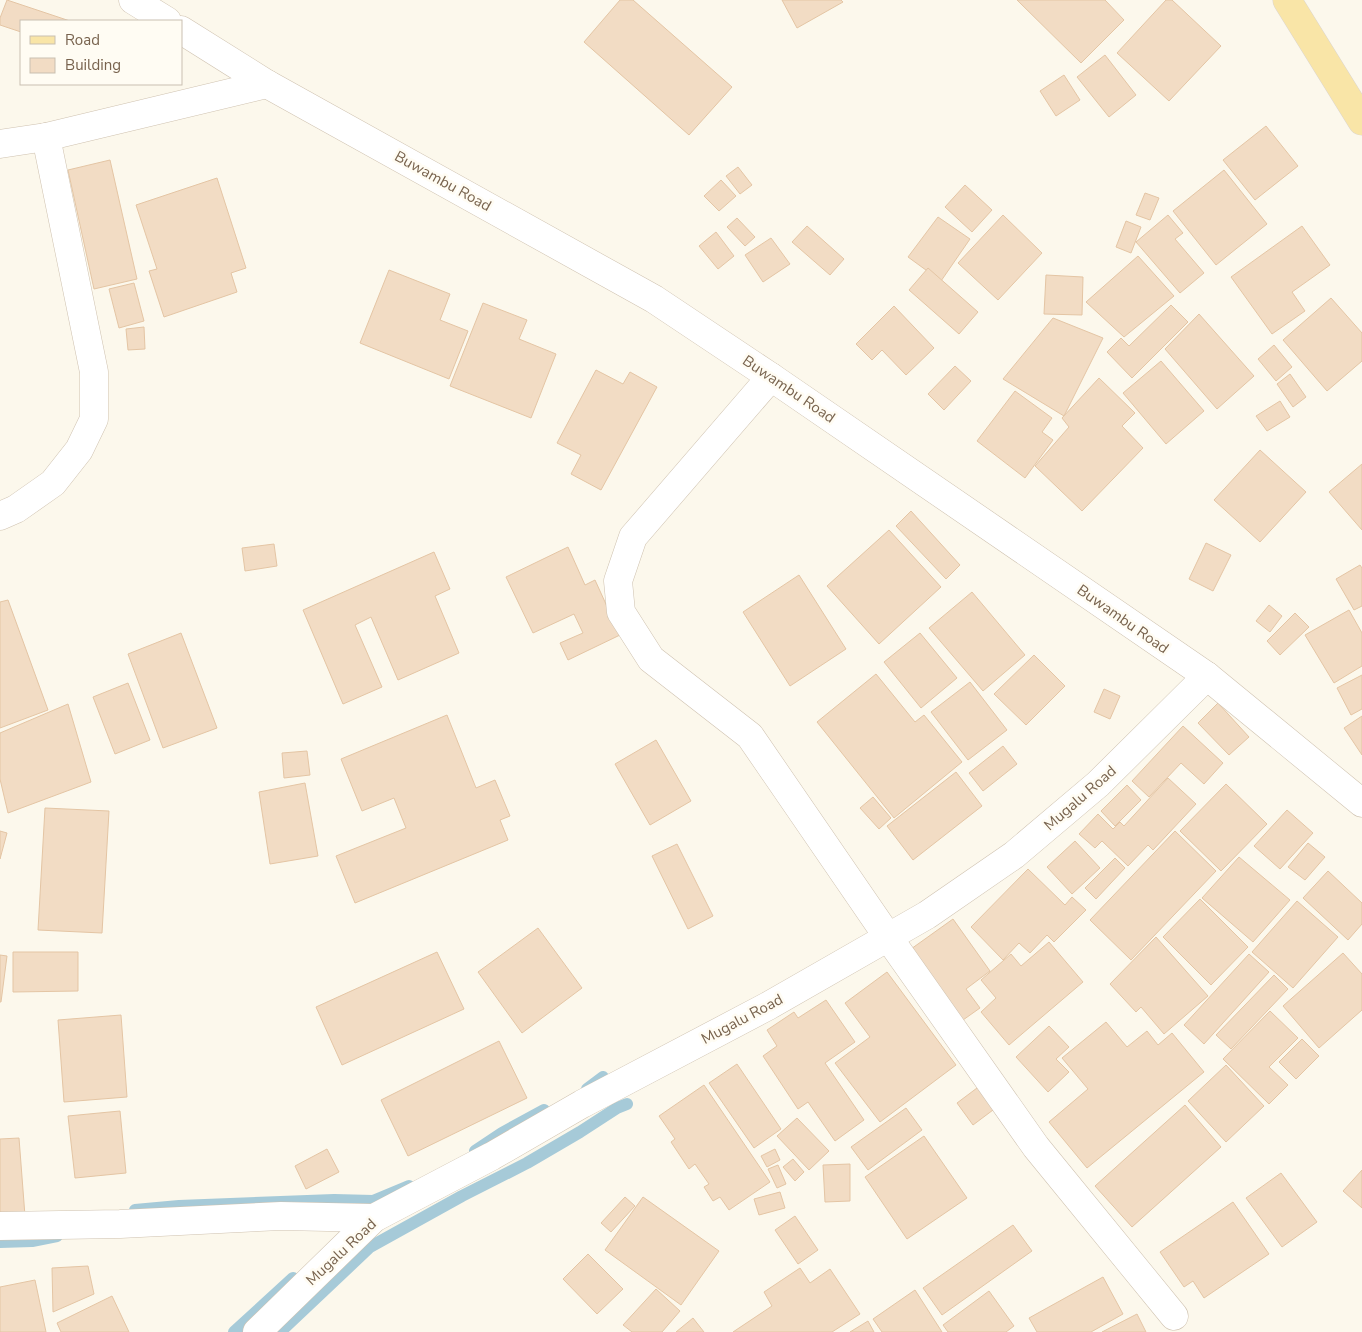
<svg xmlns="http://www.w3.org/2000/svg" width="1362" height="1332" font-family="'Nunito Sans',sans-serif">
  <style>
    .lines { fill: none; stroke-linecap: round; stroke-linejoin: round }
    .stream { stroke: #a6cad8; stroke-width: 12 }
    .building { fill: #f2dcc4; stroke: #e4c5a4 }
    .minor-casing { stroke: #cfc2b0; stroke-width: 29 }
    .major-casing { stroke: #dcd6d1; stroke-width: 29 }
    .minor { stroke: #fff; stroke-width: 28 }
    .major { stroke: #f9e5a7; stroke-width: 28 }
    .labels { text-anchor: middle; stroke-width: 5; stroke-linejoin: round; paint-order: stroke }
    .street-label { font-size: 15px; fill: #78634e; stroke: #fffcf3 }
  </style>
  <rect width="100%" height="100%" fill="#fcf8ec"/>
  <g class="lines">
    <g class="stream">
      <path d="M587,1089L603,1077"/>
      <path d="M475,1151L502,1133L544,1110"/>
      <path d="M135,1210L179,1206L334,1200L373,1201L409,1186"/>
      <path d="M0,1242L32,1241L57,1236"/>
      <path d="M234,1332L293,1278"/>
      <path d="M280,1332L370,1247L462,1196L527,1163L580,1132L617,1108L627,1104"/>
    </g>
  </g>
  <g class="building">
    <path d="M7,0L70,21H21V32L0,25V18Z"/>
    <path d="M620,0H633L732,87L689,135L584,42Z"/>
    <path d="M782,0H841L843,2L797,28Z"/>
    <path d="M1017,0H1105L1124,20L1081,63Z"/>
    <path d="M1166,0H1172L1221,46L1169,101L1117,53Z"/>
    <path d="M1105,55L1136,95L1109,117L1077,77Z"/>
    <path d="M1064,75L1080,100L1056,116L1040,91Z"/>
    <path d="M1266,126L1298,166L1255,200L1223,160Z"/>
    <path d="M110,160L137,279L94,289L68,170Z"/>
    <path d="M738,167L752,185L740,194L726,176Z"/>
    <path d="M1224,170L1267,224L1216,265L1173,211Z"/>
    <path d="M217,178L246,268L231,273L237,292L164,317L149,271L157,269L136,205Z"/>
    <path d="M721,180L736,196L719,211L704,196Z"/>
    <path d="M965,185L992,210L972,232L945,207Z"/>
    <path d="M1145,193L1159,198L1150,220L1136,215Z"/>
    <path d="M1003,215L1042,253L998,300L958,263Z"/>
    <path d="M1168,215L1183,233L1175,239L1204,273L1180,293L1136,242Z"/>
    <path d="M938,217L970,239L941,281L908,257Z"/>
    <path d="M737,218L755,237L745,246L727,227Z"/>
    <path d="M1126,221L1141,227L1131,253L1116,247Z"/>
    <path d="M807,226L844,259L830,275L792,242Z"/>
    <path d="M1302,226L1330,265L1292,292L1305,311L1272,334L1231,277Z"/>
    <path d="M716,232L734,256L718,269L699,246Z"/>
    <path d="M771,238L790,264L763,282L745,255Z"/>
    <path d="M1138,256L1174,296L1124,337L1086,302Z"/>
    <path d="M928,268L978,312L959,334L909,290Z"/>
    <path d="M389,270L450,294L440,320L468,331L449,379L360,343Z"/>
    <path d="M1046,275L1083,277L1082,315L1044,314Z"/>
    <path d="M134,283L144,321L119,328L109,289Z"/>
    <path d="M1331,298L1362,333V361L1327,391L1283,340Z"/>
    <path d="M483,303L527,320L519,339L556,354L531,418L450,386Z"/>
    <path d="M1171,305L1188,322L1132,378L1107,352L1121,338L1129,346Z"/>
    <path d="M894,306L934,348L906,375L882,350L872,360L856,344Z"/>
    <path d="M1199,314L1254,376L1217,409L1165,349Z"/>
    <path d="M1053,318L1103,338L1064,416L1003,379Z"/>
    <path d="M144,327L145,349L128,350L126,329Z"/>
    <path d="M1274,345L1292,367L1276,381L1258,359Z"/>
    <path d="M1161,361L1204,411L1166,444L1123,393Z"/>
    <path d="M955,366L971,381L944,410L928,394Z"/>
    <path d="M596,370L623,384L630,372L657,387L601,490L571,474L581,455L557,443Z"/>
    <path d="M1290,374L1306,397L1293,407L1277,384Z"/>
    <path d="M1099,378L1135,413L1122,426L1143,448L1082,511L1035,466L1069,427L1062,418Z"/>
    <path d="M1015,391L1052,418L1042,432L1053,440L1025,478L977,441Z"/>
    <path d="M1280,401L1290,417L1267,431L1256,416Z"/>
    <path d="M1260,450L1306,492L1260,542L1214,500Z"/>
    <path d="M1362,464V530L1329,492Z"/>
    <path d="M911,511L960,565L946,579L896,526Z"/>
    <path d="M889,530L941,587L879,644L827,586Z"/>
    <path d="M1206,543L1231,555L1213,591L1189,579Z"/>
    <path d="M274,544L277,566L245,571L242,548Z"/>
    <path d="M568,547L585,585L595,580L620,635L568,660L560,643L583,633L574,614L533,633L506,577Z"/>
    <path d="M434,552L450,589L435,596L459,653L398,680L371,617L355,625L382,687L343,704L303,610Z"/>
    <path d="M1360,565L1362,568V606L1354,610L1336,579Z"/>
    <path d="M799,575L846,649L790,686L743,612Z"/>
    <path d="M972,592L1025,655L983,691L929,628Z"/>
    <path d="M8,600L48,710L0,728V602Z"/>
    <path d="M1269,605L1282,616L1270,632L1256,621Z"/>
    <path d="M1349,610L1362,633V666L1334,683L1305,635Z"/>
    <path d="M1295,613L1309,627L1280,655L1267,641Z"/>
    <path d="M181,633L217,728L163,748L128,654Z"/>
    <path d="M920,633L957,678L921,708L884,662Z"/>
    <path d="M1034,655L1065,686L1026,725L994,694Z"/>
    <path d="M876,674L915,722L924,715L962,762L894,818L817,722Z"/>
    <path d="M1362,675V709L1351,715L1337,688Z"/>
    <path d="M970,682L1007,730L968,760L931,712Z"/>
    <path d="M128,683L150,740L115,754L93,697Z"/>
    <path d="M1104,689L1120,696L1110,719L1094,712Z"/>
    <path d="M1218,703L1249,737L1229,755L1198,723Z"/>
    <path d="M68,704L91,782L8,813L0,779V733Z"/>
    <path d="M447,715L476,788L495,780L510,816L500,820L508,840L355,903L336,856L406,828L394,798L362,811L341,759Z"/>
    <path d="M1362,716V755L1344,728Z"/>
    <path d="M1183,726L1223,763L1204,784L1181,763L1149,797L1132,781Z"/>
    <path d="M656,740L691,801L650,825L615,764Z"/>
    <path d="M1003,746L1017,764L983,791L969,773Z"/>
    <path d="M307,751L310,775L284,778L282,753Z"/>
    <path d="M956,772L982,806L913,860L887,826Z"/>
    <path d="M1168,778L1196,804L1153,850L1148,845L1128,866L1102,841L1095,848L1079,834L1098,814L1113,829L1120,822L1124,826Z"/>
    <path d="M305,783L318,856L270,864L259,792Z"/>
    <path d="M1226,784L1267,824L1221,871L1180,831Z"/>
    <path d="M1127,785L1141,800L1115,826L1101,811Z"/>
    <path d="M873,797L891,818L879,829L860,808Z"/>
    <path d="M45,808L109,811L102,933L38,930Z"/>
    <path d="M1287,810L1313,833L1280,869L1254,846Z"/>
    <path d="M0,831L7,833L0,859Z"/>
    <path d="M1175,831L1216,871L1131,960L1090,920Z"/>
    <path d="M1075,841L1100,868L1072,894L1047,867Z"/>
    <path d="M1308,843L1325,857L1305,880L1288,867Z"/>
    <path d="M677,844L713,916L688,929L652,856Z"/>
    <path d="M1239,857L1290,900L1253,942L1202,898Z"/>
    <path d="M1115,858L1125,868L1096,899L1085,888Z"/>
    <path d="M1028,869L1065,905L1072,897L1086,910L1054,942L1047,935L1030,953L1019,943L1003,960L971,927Z"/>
    <path d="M1328,871L1362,903V924L1348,940L1303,898Z"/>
    <path d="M1200,899L1248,947L1211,985L1163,937Z"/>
    <path d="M1297,901L1338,937L1293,988L1252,952Z"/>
    <path d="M953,919L990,971L966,989L980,1008L963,1020L911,949Z"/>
    <path d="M538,928L582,988L522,1033L478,972Z"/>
    <path d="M1156,937L1208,996L1164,1034L1141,1007L1136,1012L1110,984Z"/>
    <path d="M1049,942L1083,982L1009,1045L981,1012L996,998L981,980L1011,954L1021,966Z"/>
    <path d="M13,952H78V991L13,992Z"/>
    <path d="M437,952L464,1009L342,1065L316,1007Z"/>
    <path d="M1343,953L1362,974V1010L1319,1048L1283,1006Z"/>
    <path d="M1249,954L1269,972L1204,1044L1184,1025Z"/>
    <path d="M0,955L7,956L1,1002H0Z"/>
    <path d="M887,972L956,1065L880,1122L835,1063L870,1037L845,1003Z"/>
    <path d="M1274,975L1288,989L1231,1049L1216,1035Z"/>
    <path d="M826,1000L855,1042L825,1063L864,1120L835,1141L808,1102L798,1109L763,1056L777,1046L767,1030L794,1012L798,1018Z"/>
    <path d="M1270,1011L1298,1038L1269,1067L1288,1085L1269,1104L1223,1059Z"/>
    <path d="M121,1015L127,1097L64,1102L58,1020Z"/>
    <path d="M1106,1022L1127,1047L1147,1031L1158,1045L1172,1033L1204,1072L1087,1168L1049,1122L1088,1089L1062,1058Z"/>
    <path d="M1049,1026L1069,1047L1056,1059L1069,1072L1048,1092L1016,1057Z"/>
    <path d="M1302,1039L1319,1056L1296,1079L1279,1062Z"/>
    <path d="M499,1041L527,1098L408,1156L381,1100Z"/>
    <path d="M737,1064L781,1129L754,1148L709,1083Z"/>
    <path d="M1226,1065L1264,1106L1226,1142L1188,1101Z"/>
    <path d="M704,1085L770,1182L729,1210L720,1197L713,1201L704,1187L709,1184L695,1164L689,1169L671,1142L675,1139L659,1116Z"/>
    <path d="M981,1085L997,1107L973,1125L957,1103Z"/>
    <path d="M1185,1105L1221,1147L1132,1227L1095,1186Z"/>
    <path d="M906,1108L922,1130L868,1170L851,1147Z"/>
    <path d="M120,1111L126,1173L75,1178L68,1116Z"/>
    <path d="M797,1118L829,1151L809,1170L777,1136Z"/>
    <path d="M924,1136L967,1198L907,1239L865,1177Z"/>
    <path d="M19,1138L26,1229L0,1231V1139Z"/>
    <path d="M327,1149L339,1172L306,1189L295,1166Z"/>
    <path d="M775,1149L780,1160L767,1167L761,1156Z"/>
    <path d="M793,1159L804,1172L795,1181L783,1167Z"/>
    <path d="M850,1164V1201L825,1202L823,1165Z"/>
    <path d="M778,1165L786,1184L777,1188L768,1169Z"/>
    <path d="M1362,1170V1208L1343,1191Z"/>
    <path d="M1281,1173L1317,1222L1282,1247L1246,1198Z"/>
    <path d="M780,1192L785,1208L759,1215L754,1199Z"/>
    <path d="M625,1197L635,1206L611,1232L601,1223Z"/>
    <path d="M643,1197L719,1251L681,1305L605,1250Z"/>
    <path d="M1233,1202L1269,1254L1204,1298L1193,1281L1184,1287L1160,1252Z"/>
    <path d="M795,1216L818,1250L798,1264L775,1230Z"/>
    <path d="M1013,1225L1032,1251L942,1315L923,1288Z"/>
    <path d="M588,1254L623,1289L597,1314L563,1279Z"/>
    <path d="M88,1266L94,1294L53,1312L52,1268Z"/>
    <path d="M800,1268L810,1283L830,1269L860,1314L832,1332H733L772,1306L764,1292Z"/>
    <path d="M1103,1277L1123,1314L1091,1332H1037L1029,1318Z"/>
    <path d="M35,1280L46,1332H0V1287Z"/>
    <path d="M656,1289L680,1311L662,1332H632L623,1325Z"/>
    <path d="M915,1290L942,1332H882L873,1319Z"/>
    <path d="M989,1291L1014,1326L1006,1332H948L943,1325Z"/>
    <path d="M112,1296L129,1332H61L57,1323Z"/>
    <path d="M1137,1314L1146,1332H1102Z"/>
    <path d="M693,1318L704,1332H676Z"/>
    <path d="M868,1321L874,1332H850Z"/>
  </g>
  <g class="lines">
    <defs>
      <g id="minor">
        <path d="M133,0L167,21"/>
        <path d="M181,30L267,84L654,299L771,377L1207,676L1362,803"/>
        <path d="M0,144L46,137L267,84"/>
        <path d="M771,377L633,537L618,581L621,612L651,659L750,736L888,937L1036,1147L1174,1316"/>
        <path d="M0,516L16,509L53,483L79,450L94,419V372L46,137"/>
        <path d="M0,1226L120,1224L281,1216L374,1218"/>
        <path d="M257,1332L374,1218L492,1156L582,1104L768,1006L927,915L1014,855L1098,784L1207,676"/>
      </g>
      <path id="major" d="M1287,0L1362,121"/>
    </defs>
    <use href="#minor" class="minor-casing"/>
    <use href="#major" class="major-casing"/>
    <use href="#minor" class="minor"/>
    <use href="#major" class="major"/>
  </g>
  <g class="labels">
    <g class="street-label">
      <text transform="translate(443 181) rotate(29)" y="5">Buwambu Road</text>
      <text transform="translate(789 389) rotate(34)" y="5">Buwambu Road</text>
      <text transform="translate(1123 619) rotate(35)" y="5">Buwambu Road</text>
      <text transform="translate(1080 798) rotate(-41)" y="5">Mugalu Road</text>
      <text transform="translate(742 1019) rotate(-28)" y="5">Mugalu Road</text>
      <text transform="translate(341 1252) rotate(-43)" y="5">Mugalu Road</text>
    </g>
  </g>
  <rect x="20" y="20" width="162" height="65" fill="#fffcf3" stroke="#c9bfb1"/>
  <rect x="30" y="36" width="25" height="8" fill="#f9e5a7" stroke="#c9bfb1"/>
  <text x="65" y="45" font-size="15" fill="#78634e">Road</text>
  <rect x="30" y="58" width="25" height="15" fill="#f2dcc4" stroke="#c9bfb1"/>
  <text x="65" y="70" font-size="15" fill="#78634e">Building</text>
</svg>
